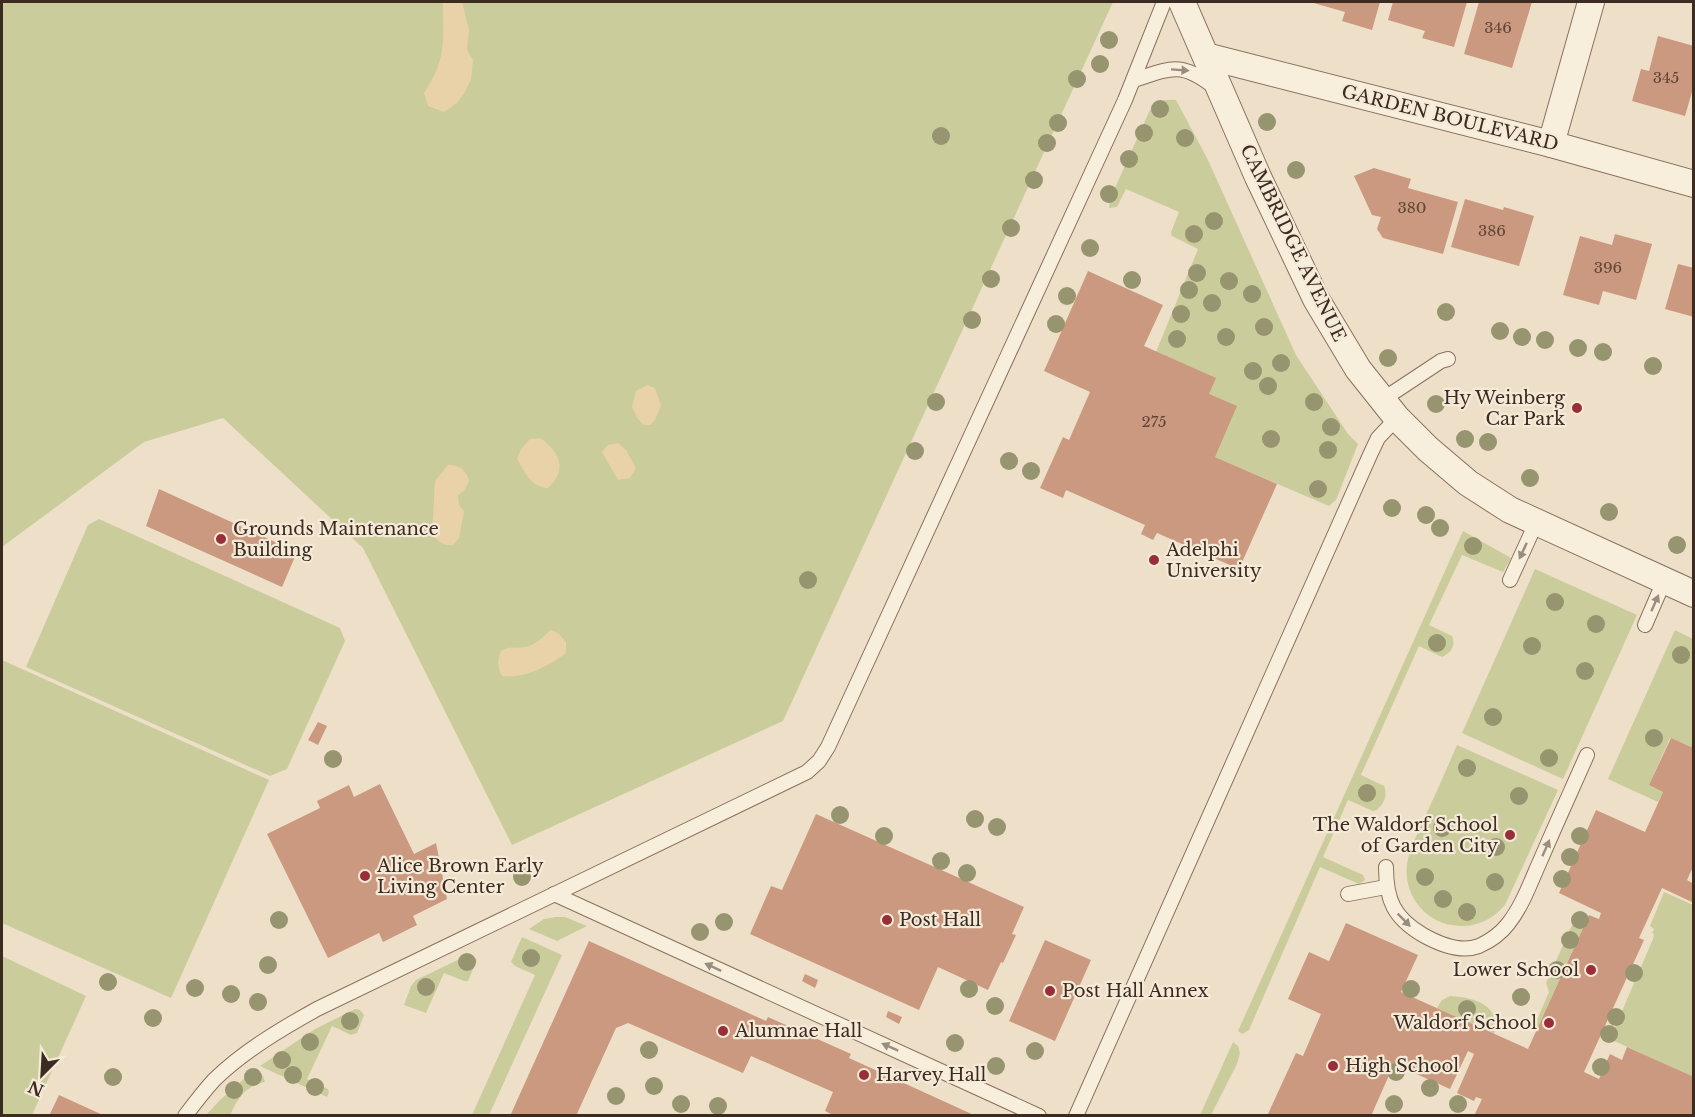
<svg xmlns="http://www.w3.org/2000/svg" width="1695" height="1117" font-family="'Libre Baskerville',serif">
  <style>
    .green { fill: #cacc9c }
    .sand { fill: #e9d2a7 }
    .building { fill: #cb997f }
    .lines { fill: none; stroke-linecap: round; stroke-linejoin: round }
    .lane-casing { stroke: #8a715d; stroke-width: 16 }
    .street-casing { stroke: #8a715d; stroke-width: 28 }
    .lane { stroke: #f8eedc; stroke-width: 14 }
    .street { stroke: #f8eedc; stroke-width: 26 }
    .tree { fill: #979570 }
    .oneway { fill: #9a8c7e }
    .poi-dot { fill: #982f38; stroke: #f5ead8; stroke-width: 2 }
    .labels { text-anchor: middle; stroke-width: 4.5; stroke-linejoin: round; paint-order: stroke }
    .number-label { font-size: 15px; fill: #5f4638 }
    .street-label { font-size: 18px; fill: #3b2b21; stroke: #f5ead8 }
    .poi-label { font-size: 18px; fill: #3b2b21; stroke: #f5ead8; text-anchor: start }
  </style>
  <rect width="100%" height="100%" fill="#eee0c8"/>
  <g class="green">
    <path d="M2,2H1113L783,721L512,845L363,548L223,418L144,442L2,547Z"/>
    <path d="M1176,100L1208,160L1296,355L1348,434L1358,444L1336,500L1329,506L1215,457L1209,394L1156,352L1198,249L1172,236L1171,232L1179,212L1126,189L1117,207L1109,208L1110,199L1149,112C1155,101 1164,99 1176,100Z"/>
    <path d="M99,519L340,628L345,641L287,769L270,776L26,667L88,525Z"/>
    <path d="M1463,531L1511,558L1503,572L1462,555L1429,625L1452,636C1456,645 1451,653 1442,657L1419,646L1361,775L1384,786C1388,795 1384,804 1377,810L1373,811L1348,800L1323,857L1363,875L1365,880L1359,884L1320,867L1249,1030L1242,1034L1238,1031Z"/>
    <path d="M1535,569L1637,615L1563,779L1462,733Z"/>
    <path d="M1675,630L1693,639L1694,743L1691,747L1670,738L1649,785L1663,792L1658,802L1608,779Z"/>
    <path d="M2,660L269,780L171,998L2,923Z"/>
    <path d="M1457,745L1558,790L1505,905C1491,921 1473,929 1452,925C1424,921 1403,893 1407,864C1409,849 1417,835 1423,821C1435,796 1446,770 1457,745Z"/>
    <path d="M1664,892L1693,905V1077L1610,1039L1653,939L1654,934L1652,933L1654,929L1650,926Z"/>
    <path d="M1577,914L1587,919L1537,1029L1534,1027L1549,992L1546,983Z"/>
    <path d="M556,917H565L587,926L557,941L529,929L544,919Z"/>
    <path d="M522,937L562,955L489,1115H472L535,975L515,966L511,962Z"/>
    <path d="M472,955L477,960L468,981H464L444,973L426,1013L404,1005L411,986L416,980L466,956Z"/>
    <path d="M2,956L86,996L32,1115H2Z"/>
    <path d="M1450,996C1473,997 1502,1005 1494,1034L1437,1008L1442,1000Z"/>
    <path d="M355,1009L360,1010L364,1015L357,1033L351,1035L332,1026L307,1079L328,1089L329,1092L327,1097L260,1066L315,1029Z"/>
    <path d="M1233,1042L1238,1046L1240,1053L1237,1064L1211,1115H1200Z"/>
    <path d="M253,1071L263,1076L265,1082C245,1086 238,1098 230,1115H206L220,1100Z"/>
  </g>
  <g class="sand">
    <path d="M443,2H462L469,30L467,50L473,60L471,79L465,92L457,103L444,112L428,106L424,93C447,59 443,41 443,2Z"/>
    <path d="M647,385L655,388L661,406L655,420L650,425H644L638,419L632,407L636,391Z"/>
    <path d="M540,438C560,451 568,471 548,488C531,487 525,472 517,459L521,449L530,439Z"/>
    <path d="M618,443L626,450L636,468L630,478L618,480L602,452L608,445Z"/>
    <path d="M448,465C459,464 467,471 469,481L464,491L458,495L459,505L464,511L459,538L453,545H446L440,542L432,535L435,481Z"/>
    <path d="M550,630L558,633L566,642V653C549,666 524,679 502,676C497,666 497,661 501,651C513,645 515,649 525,647C535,645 544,637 550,630Z"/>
  </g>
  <g class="building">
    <path d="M1310,2H1380L1372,30L1342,21L1345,12Z"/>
    <path d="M1393,2H1467L1454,47L1422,38L1425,31L1388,20Z"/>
    <path d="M1479,2H1532L1512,68L1464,54Z"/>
    <path d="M1658,36L1694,46V85L1685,116L1632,101L1641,69L1649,71Z"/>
    <path d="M1374,168L1411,179L1408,188L1458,202L1443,254L1383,238L1377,229L1381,217L1372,215L1354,176Z"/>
    <path d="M1465,199L1503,210L1504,207L1534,216L1519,266L1451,247Z"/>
    <path d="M1615,234L1652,244L1636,300L1603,291L1599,305L1563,295L1580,236L1612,245Z"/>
    <path d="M1678,264L1694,268V317L1665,309Z"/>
    <path d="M1088,271L1163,305L1144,346L1216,378L1209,394L1237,406L1215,457L1277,484L1239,569L1157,533L1153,540L1141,534L1145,525L1066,490L1063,498L1040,488L1063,437L1069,440L1090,392L1044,371Z"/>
    <path d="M159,489L297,552L282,587L146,526Z"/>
    <path d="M318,722L327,726L318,745L308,740Z"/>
    <path d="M1671,738L1691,747L1694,743V865L1687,880L1694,884V903L1662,888L1639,938L1644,940L1584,1072L1599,1079L1610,1054L1622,1060L1627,1047L1694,1077V1116H1474L1482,1099L1476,1097L1474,1101L1457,1093L1474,1054L1468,1051L1450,1089L1394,1064L1371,1116H1267L1296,1053L1303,1056L1321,1014L1288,999L1309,952L1329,961L1346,923L1418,955L1401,992L1528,1049L1589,915L1599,919L1601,913L1559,893L1596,810L1645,832L1663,792L1649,785Z"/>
    <path d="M380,784L414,854L436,843L447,899L413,916L417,925L383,942L379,933L328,958L267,834L320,808L317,801L349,785L354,797Z"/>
    <path d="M816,814L1024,907L1012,934L1016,935L1003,963L1001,962L988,990L938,967L919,1010L750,934L771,886L782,890Z"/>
    <path d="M1045,940L1091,960L1055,1041L1009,1021Z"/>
    <path d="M589,941L766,1021L768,1017L851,1054L849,1058L976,1116H835L825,1111L833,1092L751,1056L743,1073L628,1023L616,1028L576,1116H510Z"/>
    <path d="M805,974L818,980L815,988L802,981Z"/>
    <path d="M888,1011L902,1017L899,1024L886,1017Z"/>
    <path d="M59,1095L105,1116H49Z"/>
  </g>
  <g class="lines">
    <defs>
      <g id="lane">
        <path d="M1134,80C1171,68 1181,61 1214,87"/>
        <path d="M1382,400L1441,361L1448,359"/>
        <path d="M1510,580L1536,523"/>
        <path d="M1645,625L1664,581"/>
        <path d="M1386,867C1386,900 1394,918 1423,935C1439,944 1461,953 1479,946C1490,941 1501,933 1508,924C1523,905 1531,881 1541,859C1556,824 1572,789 1587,755"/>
        <path d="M554,894L1039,1116"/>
        <path d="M1348,894L1386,887"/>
        <path d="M185,1116C194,1104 204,1091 214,1080C244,1051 281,1029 317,1009L807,772L819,761L828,747L1125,100L1164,2"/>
        <path d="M1076,1116L1370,455L1378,438L1397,418"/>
      </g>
      <g id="street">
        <path d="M1182,2L1258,177L1316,299L1358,369L1397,418L1428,449L1468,483L1510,510L1694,594"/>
        <path d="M1206,56L1551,144L1694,184"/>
        <path d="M1551,144L1591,2"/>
      </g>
    </defs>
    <use href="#lane" class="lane-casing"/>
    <use href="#street" class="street-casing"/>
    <use href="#lane" class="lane"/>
    <use href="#street" class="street"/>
  </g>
  <g class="tree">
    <circle cx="1109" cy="40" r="9"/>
    <circle cx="1100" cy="64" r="9"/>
    <circle cx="1077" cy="79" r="9"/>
    <circle cx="1160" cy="109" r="9"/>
    <circle cx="1267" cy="122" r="9"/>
    <circle cx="1058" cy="123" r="9"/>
    <circle cx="1144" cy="133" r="9"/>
    <circle cx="941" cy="136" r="9"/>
    <circle cx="1185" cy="138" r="9"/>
    <circle cx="1047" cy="143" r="9"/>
    <circle cx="1129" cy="159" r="9"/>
    <circle cx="1296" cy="170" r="9"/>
    <circle cx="1034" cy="180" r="9"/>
    <circle cx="1109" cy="194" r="9"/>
    <circle cx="1214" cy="221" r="9"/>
    <circle cx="1011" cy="228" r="9"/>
    <circle cx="1194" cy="234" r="9"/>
    <circle cx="1090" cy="248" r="9"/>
    <circle cx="1197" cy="273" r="9"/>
    <circle cx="991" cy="279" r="9"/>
    <circle cx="1132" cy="280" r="9"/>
    <circle cx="1229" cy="281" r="9"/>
    <circle cx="1189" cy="290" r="9"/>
    <circle cx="1252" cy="294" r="9"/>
    <circle cx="1067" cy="296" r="9"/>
    <circle cx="1212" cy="303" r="9"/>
    <circle cx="1446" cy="312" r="9"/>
    <circle cx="1181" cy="314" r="9"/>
    <circle cx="972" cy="320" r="9"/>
    <circle cx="1056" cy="324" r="9"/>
    <circle cx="1264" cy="327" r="9"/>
    <circle cx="1500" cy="331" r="9"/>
    <circle cx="1226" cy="337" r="9"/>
    <circle cx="1522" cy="337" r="9"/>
    <circle cx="1177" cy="339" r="9"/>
    <circle cx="1545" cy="340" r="9"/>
    <circle cx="1578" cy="348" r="9"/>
    <circle cx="1603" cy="352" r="9"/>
    <circle cx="1388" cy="358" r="9"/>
    <circle cx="1281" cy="363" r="9"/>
    <circle cx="1653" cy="366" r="9"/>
    <circle cx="1253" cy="371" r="9"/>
    <circle cx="1268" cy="386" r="9"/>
    <circle cx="936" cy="402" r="9"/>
    <circle cx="1314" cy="402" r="9"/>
    <circle cx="1436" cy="404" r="9"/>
    <circle cx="1331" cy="427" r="9"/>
    <circle cx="1271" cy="439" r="9"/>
    <circle cx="1465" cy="439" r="9"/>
    <circle cx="1488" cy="442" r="9"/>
    <circle cx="1328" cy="450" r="9"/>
    <circle cx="915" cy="451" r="9"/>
    <circle cx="1009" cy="461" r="9"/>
    <circle cx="1031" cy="471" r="9"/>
    <circle cx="1530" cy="478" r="9"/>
    <circle cx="1318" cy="489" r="9"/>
    <circle cx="1392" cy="508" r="9"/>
    <circle cx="1609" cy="512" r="9"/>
    <circle cx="1426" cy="515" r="9"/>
    <circle cx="1440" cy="528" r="9"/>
    <circle cx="1677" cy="545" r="9"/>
    <circle cx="1473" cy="546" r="9"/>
    <circle cx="808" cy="580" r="9"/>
    <circle cx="1555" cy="602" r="9"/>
    <circle cx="1596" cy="624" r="9"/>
    <circle cx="1437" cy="643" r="9"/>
    <circle cx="1532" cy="646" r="9"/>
    <circle cx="1681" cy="655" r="9"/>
    <circle cx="1585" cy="671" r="9"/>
    <circle cx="1493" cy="717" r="9"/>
    <circle cx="1654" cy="738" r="9"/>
    <circle cx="1549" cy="758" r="9"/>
    <circle cx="333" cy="759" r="9"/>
    <circle cx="1467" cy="768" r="9"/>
    <circle cx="1367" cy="793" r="9"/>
    <circle cx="1519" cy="796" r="9"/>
    <circle cx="840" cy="815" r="9"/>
    <circle cx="975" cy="819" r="9"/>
    <circle cx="997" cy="827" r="9"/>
    <circle cx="1442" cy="828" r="9"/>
    <circle cx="884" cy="836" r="9"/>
    <circle cx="1580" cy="836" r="9"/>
    <circle cx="1496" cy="847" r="9"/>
    <circle cx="1570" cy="857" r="9"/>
    <circle cx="941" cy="861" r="9"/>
    <circle cx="967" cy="873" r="9"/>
    <circle cx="522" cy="877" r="9"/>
    <circle cx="1425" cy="877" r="9"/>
    <circle cx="1562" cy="879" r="9"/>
    <circle cx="1495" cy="882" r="9"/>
    <circle cx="1443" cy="899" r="9"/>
    <circle cx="1467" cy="912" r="9"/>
    <circle cx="279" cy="920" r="9"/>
    <circle cx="1580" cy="920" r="9"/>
    <circle cx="724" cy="922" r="9"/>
    <circle cx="700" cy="932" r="9"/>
    <circle cx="1570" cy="940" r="9"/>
    <circle cx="531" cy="958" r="9"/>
    <circle cx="467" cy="962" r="9"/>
    <circle cx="268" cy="965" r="9"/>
    <circle cx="1557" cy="970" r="9"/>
    <circle cx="1634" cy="973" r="9"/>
    <circle cx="108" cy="982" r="9"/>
    <circle cx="426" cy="987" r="9"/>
    <circle cx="195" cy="988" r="9"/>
    <circle cx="969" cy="989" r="9"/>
    <circle cx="1411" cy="989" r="9"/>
    <circle cx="231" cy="994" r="9"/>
    <circle cx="1521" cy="997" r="9"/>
    <circle cx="258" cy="1002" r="9"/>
    <circle cx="995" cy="1006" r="9"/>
    <circle cx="1467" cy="1009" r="9"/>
    <circle cx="1616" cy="1017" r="9"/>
    <circle cx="153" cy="1018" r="9"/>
    <circle cx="350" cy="1021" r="9"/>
    <circle cx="1609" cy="1034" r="9"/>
    <circle cx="310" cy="1042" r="9"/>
    <circle cx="955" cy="1043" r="9"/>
    <circle cx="649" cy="1050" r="9"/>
    <circle cx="1035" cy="1051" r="9"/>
    <circle cx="282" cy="1060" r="9"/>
    <circle cx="996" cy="1066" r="9"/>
    <circle cx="1601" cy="1067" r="9"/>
    <circle cx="1396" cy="1072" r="9"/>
    <circle cx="293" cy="1075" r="9"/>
    <circle cx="113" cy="1077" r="9"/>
    <circle cx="253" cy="1077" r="9"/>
    <circle cx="654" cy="1086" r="9"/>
    <circle cx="315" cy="1087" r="9"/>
    <circle cx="1430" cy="1088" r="9"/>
    <circle cx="234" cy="1090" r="9"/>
    <circle cx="616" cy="1096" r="9"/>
    <circle cx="681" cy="1104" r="9"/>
    <circle cx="1394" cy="1104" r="9"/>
    <circle cx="1458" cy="1104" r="9"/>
    <circle cx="718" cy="1106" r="9"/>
  </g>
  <defs><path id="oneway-solid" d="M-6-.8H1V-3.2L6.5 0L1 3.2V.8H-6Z" transform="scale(1.5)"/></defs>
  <g class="oneway">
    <use href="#oneway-solid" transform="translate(1180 70) rotate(4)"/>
    <use href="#oneway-solid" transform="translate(1523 551) rotate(115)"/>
    <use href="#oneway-solid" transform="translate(1655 603) rotate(-66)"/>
    <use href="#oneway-solid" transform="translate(1546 848) rotate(-66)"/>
    <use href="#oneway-solid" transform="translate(1404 920) rotate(45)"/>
    <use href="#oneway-solid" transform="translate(713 967) rotate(-155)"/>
    <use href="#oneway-solid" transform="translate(890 1047) rotate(-156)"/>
  </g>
  <g class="poi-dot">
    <circle cx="1577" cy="408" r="6"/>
    <circle cx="221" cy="539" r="6"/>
    <circle cx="1154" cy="560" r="6"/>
    <circle cx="1510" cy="835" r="6"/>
    <circle cx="365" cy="876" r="6"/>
    <circle cx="887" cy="920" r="6"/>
    <circle cx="1591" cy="970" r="6"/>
    <circle cx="1050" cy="991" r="6"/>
    <circle cx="1549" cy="1023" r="6"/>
    <circle cx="723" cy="1031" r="6"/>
    <circle cx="1333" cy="1066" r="6"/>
    <circle cx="864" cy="1075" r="6"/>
  </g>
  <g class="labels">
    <g class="number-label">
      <text x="1498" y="33">346</text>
      <text x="1666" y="83">345</text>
      <text x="1412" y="213">380</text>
      <text x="1492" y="236">386</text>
      <text x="1608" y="273">396</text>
      <text x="1154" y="427">275</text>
    </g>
    <g class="street-label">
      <text transform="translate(1450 118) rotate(14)" y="6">GARDEN BOULEVARD</text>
      <text transform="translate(1293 243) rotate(64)" y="6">CAMBRIDGE AVENUE</text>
    </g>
    <g class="poi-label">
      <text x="1565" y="404" text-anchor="end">Hy Weinberg<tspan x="1565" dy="21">Car Park</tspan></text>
      <text x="233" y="535">Grounds Maintenance<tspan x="233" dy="21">Building</tspan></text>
      <text x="1166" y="556">Adelphi<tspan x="1166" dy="21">University</tspan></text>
      <text x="1498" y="831" text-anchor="end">The Waldorf School<tspan x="1498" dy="21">of Garden City</tspan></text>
      <text x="377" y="872">Alice Brown Early<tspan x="377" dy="21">Living Center</tspan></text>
      <text x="899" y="926">Post Hall</text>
      <text x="1579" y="976" text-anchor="end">Lower School</text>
      <text x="1062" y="997">Post Hall Annex</text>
      <text x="1537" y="1029" text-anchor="end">Waldorf School</text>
      <text x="735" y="1037">Alumnae Hall</text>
      <text x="1345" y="1072">High School</text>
      <text x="876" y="1081">Harvey Hall</text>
    </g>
  </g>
  <rect width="1695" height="1117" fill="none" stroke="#3b2b21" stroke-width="6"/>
  <g transform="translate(42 1075) rotate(204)" stroke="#f5ead8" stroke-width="4.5" paint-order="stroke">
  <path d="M0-4.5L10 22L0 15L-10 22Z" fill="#3b2b21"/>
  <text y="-9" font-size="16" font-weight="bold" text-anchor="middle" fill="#3b2b21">N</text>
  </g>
</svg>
